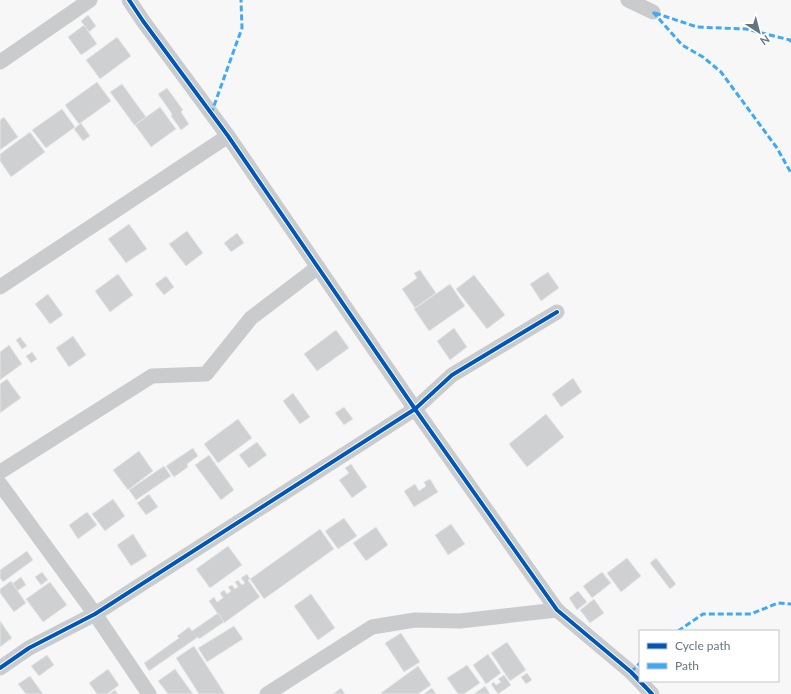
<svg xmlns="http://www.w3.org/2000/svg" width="791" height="694" font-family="Lato,sans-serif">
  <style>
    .building { fill: #ced0d1; stroke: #e6e6e6 }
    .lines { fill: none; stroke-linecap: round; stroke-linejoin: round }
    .street { stroke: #cacbcc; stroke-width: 15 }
    .quiet { stroke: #3fa9f5; stroke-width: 3; stroke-dasharray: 6 3; stroke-linecap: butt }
    .cycleway-casing { stroke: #fff; stroke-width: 6 }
    .cycleway { stroke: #0057b8; stroke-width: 4 }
  </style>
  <rect width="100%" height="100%" fill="#f7f7f7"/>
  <g class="building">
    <path d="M88,15L96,26L89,32L81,21Z"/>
    <path d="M84,25L97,44L81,55L68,37Z"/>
    <path d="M117,37L131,56L100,79L86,60Z"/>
    <path d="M97,82L111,101L79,124L65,105Z"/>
    <path d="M122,84L146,117L135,126L110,92Z"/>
    <path d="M167,88L183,110L181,112L189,124L181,130L171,116L172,114L158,94Z"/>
    <path d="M160,107L176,129L151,147L135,125Z"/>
    <path d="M62,109L75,127L46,148L32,130Z"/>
    <path d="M4,117L18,137L0,150V120Z"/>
    <path d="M81,123L90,136L83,141L74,129Z"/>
    <path d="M30,132L45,152L11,177L0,161V154Z"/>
    <path d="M129,224L147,249L126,263L108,239Z"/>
    <path d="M187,231L203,253L186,266L169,244Z"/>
    <path d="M237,233L244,243L231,252L224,243Z"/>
    <path d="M420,270L436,293L415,308L402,289L417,278L414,273Z"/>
    <path d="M548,272L559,288L541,301L530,284Z"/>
    <path d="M118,274L133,295L110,312L95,291Z"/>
    <path d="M474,275L505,315L487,329L456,289Z"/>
    <path d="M166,276L174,287L164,295L155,284Z"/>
    <path d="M450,284L465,306L429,331L414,309Z"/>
    <path d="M48,294L63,315L50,324L35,304Z"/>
    <path d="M454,328L467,347L450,360L437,341Z"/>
    <path d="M336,330L349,348L317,371L304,354Z"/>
    <path d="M73,336L86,355L69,367L56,348Z"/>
    <path d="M20,337L27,346L22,349L16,340Z"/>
    <path d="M9,345L22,364L0,380V352Z"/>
    <path d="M32,352L37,359L31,363L26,356Z"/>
    <path d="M573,378L582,392L561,407L552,394Z"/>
    <path d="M7,379L21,398L0,413V384Z"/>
    <path d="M293,393L310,417L300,424L283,401Z"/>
    <path d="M344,407L353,419L344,425L335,413Z"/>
    <path d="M546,414L564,437L527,467L509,444Z"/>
    <path d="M238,419L252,438L218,463L204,444Z"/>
    <path d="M257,442L267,455L249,468L239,455Z"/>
    <path d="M193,448L198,456L187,464L188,467L174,477L166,466Z"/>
    <path d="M139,451L153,471L128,490L113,470Z"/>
    <path d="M209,455L234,490L221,500L195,465Z"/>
    <path d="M351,464L367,487L352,498L339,480L349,473L345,468Z"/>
    <path d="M164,466L171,476L136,500L129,490Z"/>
    <path d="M430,479L438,492L414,507L404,491L415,484L419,491L426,486L424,482Z"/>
    <path d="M149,494L158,507L146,515L137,503Z"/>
    <path d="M113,499L125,516L105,531L92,514Z"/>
    <path d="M87,512L97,525L78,539L69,525Z"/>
    <path d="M344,518L357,536L338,549L325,531Z"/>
    <path d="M451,524L465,544L448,555L435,535Z"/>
    <path d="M376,527L388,545L366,561L353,543Z"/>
    <path d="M320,529L334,549L264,599L250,579Z"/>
    <path d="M133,534L147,556L131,566L117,545Z"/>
    <path d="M228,546L242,565L210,588L196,569Z"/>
    <path d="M27,551L33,560L3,582L0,578V570Z"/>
    <path d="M627,558L641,576L621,592L607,573Z"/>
    <path d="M656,558L676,584L670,589L650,563Z"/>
    <path d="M42,572L48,580L41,585L35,577Z"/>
    <path d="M602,572L611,583L592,598L583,586Z"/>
    <path d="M247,574L250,579L248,580L260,597L224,623L209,601L214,597L217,602L223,598L220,593L224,590L227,594L231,591L228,587L232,585L235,589L238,587L235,582L238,580L242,585L245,583L241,578Z"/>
    <path d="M21,577L26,585L17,591L12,584Z"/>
    <path d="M11,581L26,603L14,612L0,593V589Z"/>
    <path d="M50,582L67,605L43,622L26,599Z"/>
    <path d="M578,591L587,602L577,610L569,598Z"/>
    <path d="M311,594L335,628L318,640L294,606Z"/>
    <path d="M594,599L604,613L590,623L580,610Z"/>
    <path d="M218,613L224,622L199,639L198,637L149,671L144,663L179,638L177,636L189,627L192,631Z"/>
    <path d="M0,621L12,638L0,647Z"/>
    <path d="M234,626L243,639L207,662L198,648Z"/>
    <path d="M401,633L420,662L404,672L385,643Z"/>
    <path d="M507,642L526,670L510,681L491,653Z"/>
    <path d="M194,646L225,694H199L176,658Z"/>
    <path d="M488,654L501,673L486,684L473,665Z"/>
    <path d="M47,655L54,665L39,676L31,666Z"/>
    <path d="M467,665L480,683L464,694H458L447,678Z"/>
    <path d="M418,666L431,685L418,694H382L381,693Z"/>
    <path d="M108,669L119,685L107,694H97L89,683Z"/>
    <path d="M175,669L193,694H168L158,681Z"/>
    <path d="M527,673L532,680L526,684L521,677Z"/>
    <path d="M504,675L511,685L498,694L491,684L494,682L496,685L501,682L498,679Z"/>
    <path d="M30,676L43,694H26L18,684Z"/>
    <path d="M485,686L490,694H474Z"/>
    <path d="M341,688L345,694H333Z"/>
    <path d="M432,688L436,694H424Z"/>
    <path d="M115,690L118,694H109Z"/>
  </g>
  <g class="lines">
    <g class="street">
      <path d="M129,0L143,21L228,136L415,409L557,610L631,672L652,694"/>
      <path d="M628,0L653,12"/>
      <path d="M0,62L90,0"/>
      <path d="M0,287L228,136"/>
      <path d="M0,472L152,376L206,374L251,318L318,267"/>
      <path d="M0,484L95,614L149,694"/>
      <path d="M0,668L29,648L95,614L415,409L452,375L557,312"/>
      <path d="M267,694L372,627L415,620L460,621L557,610"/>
    </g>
    <g class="quiet">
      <path d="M653,12L682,45L703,57L721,72L777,148L791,173"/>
      <path d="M655,13L697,27L746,29L790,40L791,42"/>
      <path d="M211,114L242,28L241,0"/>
      <path d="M678,631L703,614H751L778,603L791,604"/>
      <path d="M631,672L640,663"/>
    </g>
    <defs>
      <g id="cycleway">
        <path d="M129,0L143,21L228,136L415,409L557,610L631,672L652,694"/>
        <path d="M0,668L29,648L95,614L415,409L452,375L557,312"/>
      </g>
    </defs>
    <use href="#cycleway" class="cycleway-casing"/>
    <use href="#cycleway" class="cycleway"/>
  </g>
  <rect x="639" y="630" width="140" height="52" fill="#ffffff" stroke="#c1c8cc"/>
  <rect x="647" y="643" width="20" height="6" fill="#0057b8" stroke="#c1c8cc"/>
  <text x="675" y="650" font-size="12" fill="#65757f">Cycle path</text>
  <rect x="647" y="663" width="20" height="6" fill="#3fa9f5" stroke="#c1c8cc"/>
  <text x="675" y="670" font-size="12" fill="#65757f">Path</text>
  <g transform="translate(759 32) rotate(144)" stroke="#ffffff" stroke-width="3" paint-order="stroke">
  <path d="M0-3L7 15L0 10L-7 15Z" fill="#65757f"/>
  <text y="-6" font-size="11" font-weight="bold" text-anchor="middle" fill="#65757f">N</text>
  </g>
</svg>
